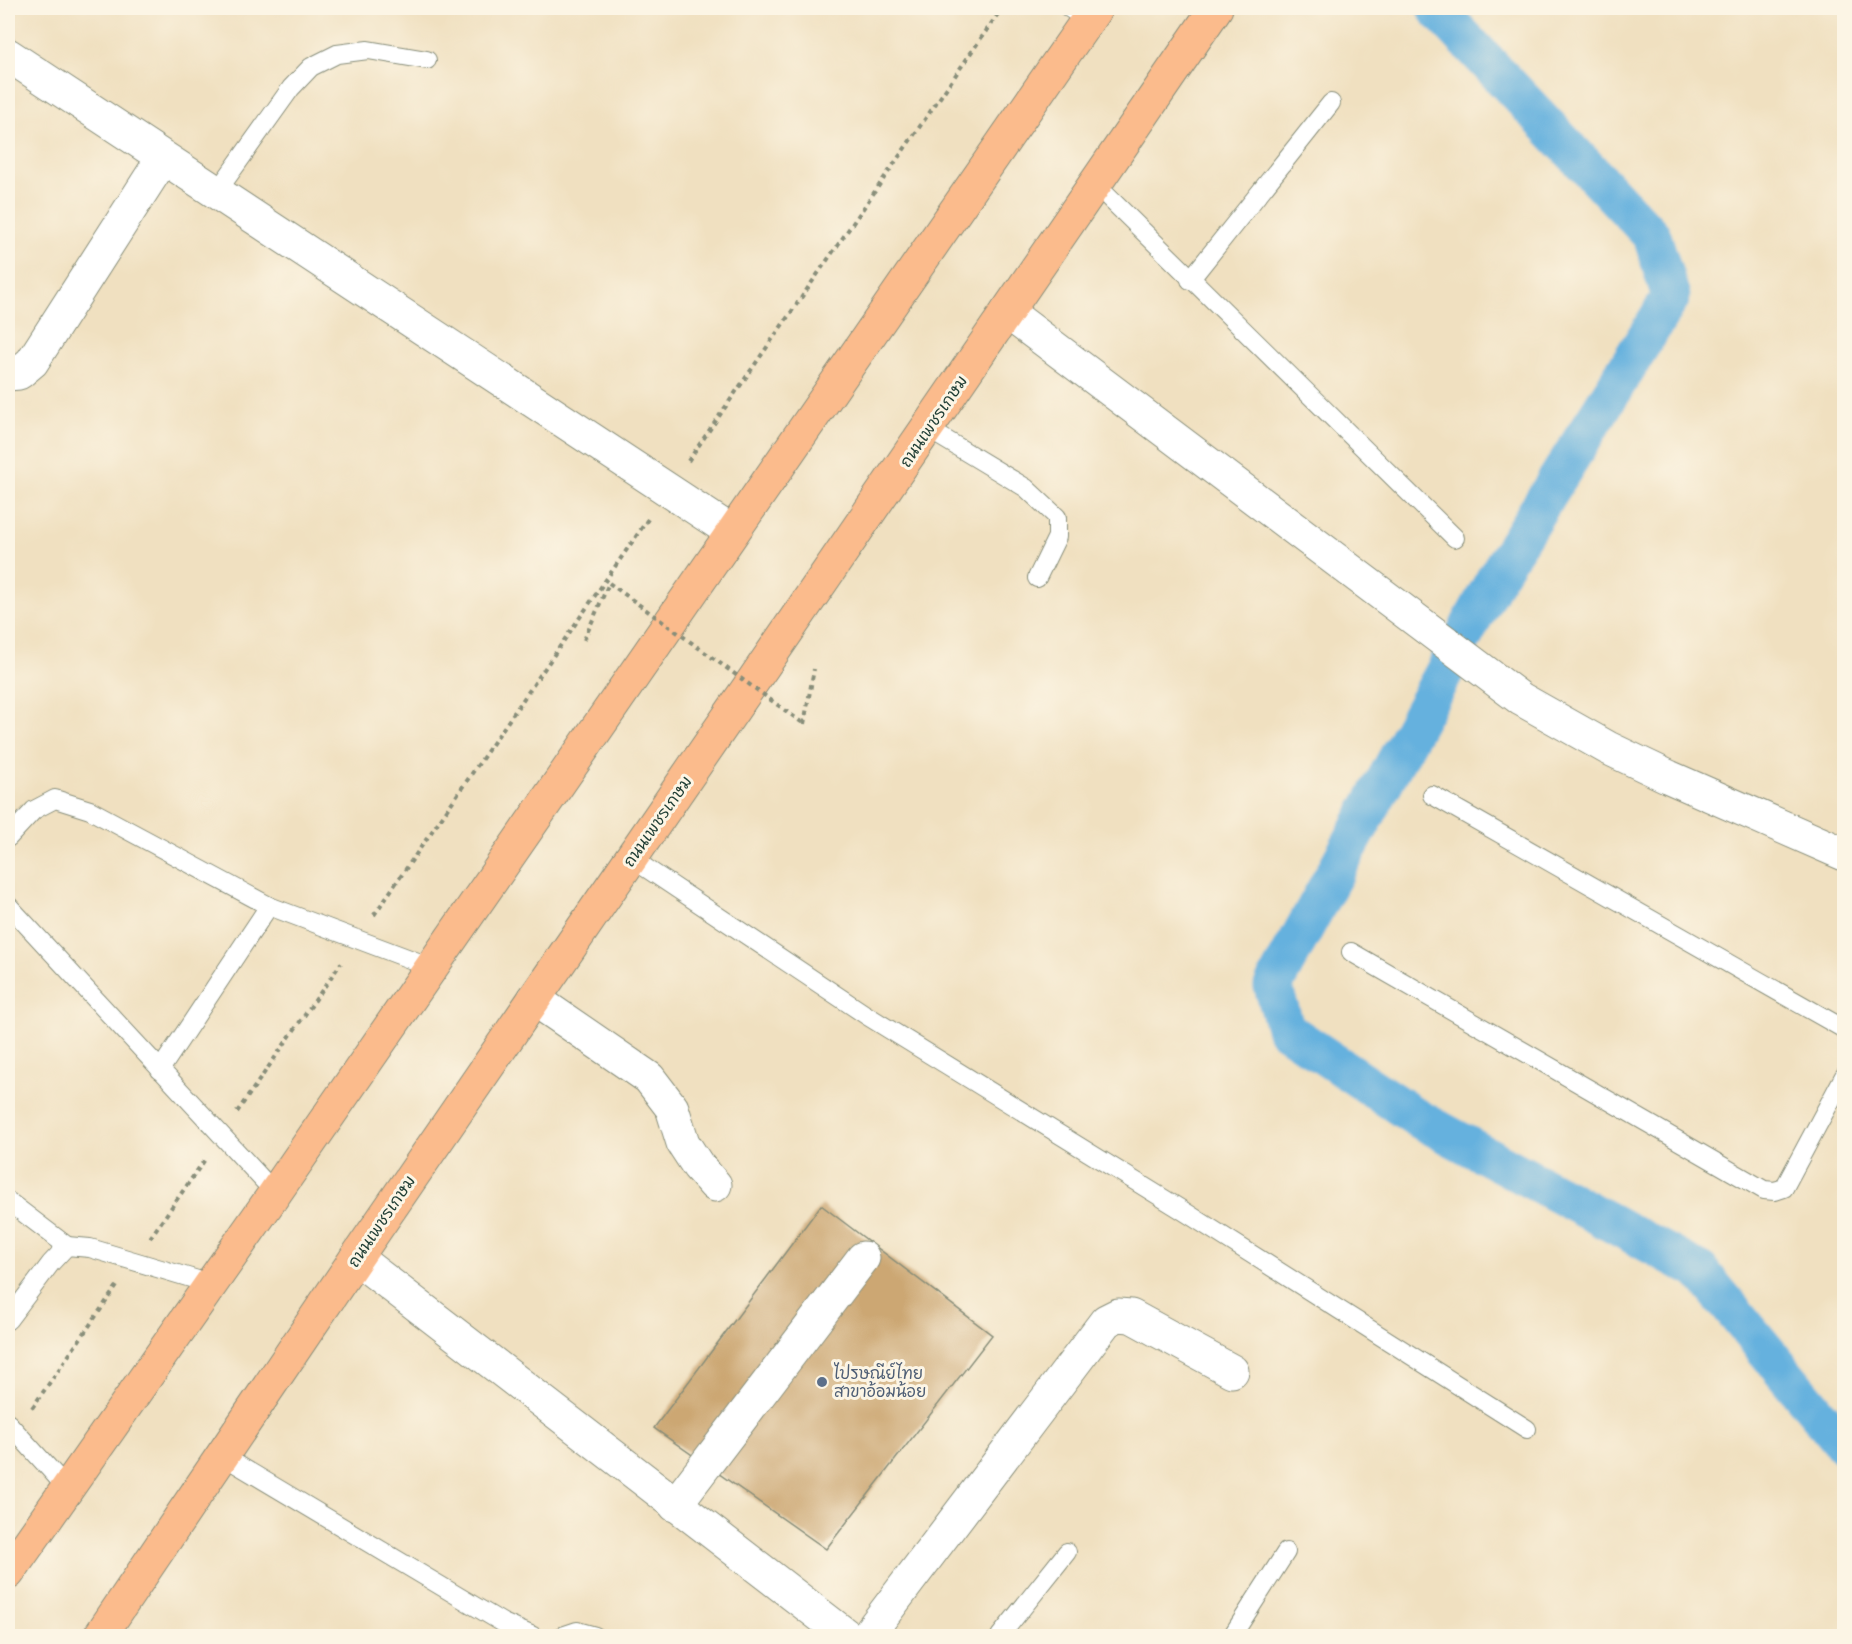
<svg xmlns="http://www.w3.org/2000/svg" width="1852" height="1644" font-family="Pangolin,'Playpen Sans Thai',sans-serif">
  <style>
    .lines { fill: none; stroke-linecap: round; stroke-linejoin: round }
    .canal { stroke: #65b1de; stroke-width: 39 }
    .building { fill: #cca773 }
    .service-casing { stroke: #888e7a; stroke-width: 20 }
    .minor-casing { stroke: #888e7a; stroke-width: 35 }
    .primary-casing { stroke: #888e7a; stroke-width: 35 }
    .path { stroke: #888e7a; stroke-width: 4; stroke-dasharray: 4.5 4.5; stroke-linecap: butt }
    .service { stroke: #fff; stroke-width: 18 }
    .minor { stroke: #fff; stroke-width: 33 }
    .primary { stroke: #fbbb8c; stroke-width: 33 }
    .path-bridge { stroke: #888e7a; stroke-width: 4; stroke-dasharray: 4.5 4.5; stroke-linecap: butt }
    .service-dot { fill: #5c6f8a; stroke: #fcf5e5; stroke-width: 2 }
    .labels { text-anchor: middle; stroke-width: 6; stroke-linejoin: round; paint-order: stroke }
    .street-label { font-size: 16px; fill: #1f3d34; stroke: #fcf5e5 }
    .service-label { font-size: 16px; fill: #4e5e75; stroke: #fcf5e5; text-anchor: start }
  </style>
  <rect width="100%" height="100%" fill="#fcf5e5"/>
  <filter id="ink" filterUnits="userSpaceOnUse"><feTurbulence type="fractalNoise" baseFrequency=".0167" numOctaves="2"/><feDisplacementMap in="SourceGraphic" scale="12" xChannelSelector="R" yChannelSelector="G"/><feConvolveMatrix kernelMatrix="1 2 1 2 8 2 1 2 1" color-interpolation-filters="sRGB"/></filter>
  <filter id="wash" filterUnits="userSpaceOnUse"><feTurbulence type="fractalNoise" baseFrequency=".008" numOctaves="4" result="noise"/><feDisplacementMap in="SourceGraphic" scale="24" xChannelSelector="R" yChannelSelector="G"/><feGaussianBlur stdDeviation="1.35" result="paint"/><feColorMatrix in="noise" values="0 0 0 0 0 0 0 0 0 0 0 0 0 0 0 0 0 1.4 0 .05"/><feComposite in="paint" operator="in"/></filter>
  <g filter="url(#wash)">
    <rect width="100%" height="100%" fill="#f0e0c0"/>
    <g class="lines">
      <path class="canal" d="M1436,8L1652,236L1671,297L1496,577L1273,986L1286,1030L1417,1118L1700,1271L1844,1445"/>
    </g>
    <g id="blocks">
      <path class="building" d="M821,1205L992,1335L826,1549L654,1428Z"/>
    </g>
  </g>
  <g filter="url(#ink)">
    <use href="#blocks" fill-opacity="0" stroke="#888e7a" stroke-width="1.5"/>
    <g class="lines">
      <defs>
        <g id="service">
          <path d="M1069,8L1087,20"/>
          <path d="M1094,183L1455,538"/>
          <path d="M216,193L291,88L311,67L337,54L368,50L427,60"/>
          <path d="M1190,280L1331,103"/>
          <path d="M928,429L1026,488L1057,517V537L1037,578"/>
          <path d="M1432,795L1844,1029"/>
          <path d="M8,838L34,810L55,799L90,810L269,906L431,967"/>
          <path d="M631,858L866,1015L1182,1210L1527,1429"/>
          <path d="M8,905L275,1193"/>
          <path d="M1351,952L1764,1190L1775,1191L1784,1188L1844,1076"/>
          <path d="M160,1070L269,906"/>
          <path d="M8,1201L67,1246"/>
          <path d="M8,1320L51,1263L67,1246L90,1248L211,1284"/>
          <path d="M8,1423L66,1487"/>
          <path d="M223,1456L503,1623L533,1636"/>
          <path d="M562,1636L577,1631L595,1636"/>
          <path d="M1000,1636L1067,1552"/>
          <path d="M1232,1636L1286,1552"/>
        </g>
        <g id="minor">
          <path d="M8,55L732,532"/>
          <path d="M1007,312L1521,699L1608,748L1669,777L1844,854"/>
          <path d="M8,374L19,373L32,362L163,158"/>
          <path d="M534,999L649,1078L672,1108L683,1143L698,1166L715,1185"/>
          <path d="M356,1258L847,1636"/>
          <path d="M675,1505L863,1258"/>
          <path d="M867,1636L1106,1321L1118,1315L1131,1316L1232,1371"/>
        </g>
        <g id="primary">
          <path d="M8,1573L275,1193L1096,8"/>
          <path d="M100,1636L356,1258L1216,8"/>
        </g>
      </defs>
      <use href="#service" class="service-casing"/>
      <use href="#minor" class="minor-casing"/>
      <use href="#primary" class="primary-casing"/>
      <g class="path">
        <path d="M688,461L1002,8"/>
        <path d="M584,640L609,583"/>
        <path d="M804,724L814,669"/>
        <path d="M374,915L648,519"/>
        <path d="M237,1112L341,963"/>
        <path d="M150,1238L206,1158"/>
        <path d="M32,1408L117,1286"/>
      </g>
      <use href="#service" class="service"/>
      <use href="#minor" class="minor"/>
      <use href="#primary" class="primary"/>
      <path class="path-bridge" d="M609,583L804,724"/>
    </g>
  </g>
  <circle class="service-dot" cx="822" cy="1382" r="6"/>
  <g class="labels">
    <g class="street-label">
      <text transform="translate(933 421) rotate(-56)" y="6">ถนนเพชรเกษม</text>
      <text transform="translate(657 821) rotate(-55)" y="6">ถนนเพชรเกษม</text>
      <text transform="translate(381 1221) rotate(-56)" y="6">ถนนเพชรเกษม</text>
    </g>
    <g class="service-label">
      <text x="834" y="1379">ไปรษณีย์ไทย<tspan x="834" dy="18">สาขาอ้อมน้อย</tspan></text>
    </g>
  </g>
  <rect width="1852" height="1644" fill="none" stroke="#fcf5e5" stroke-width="30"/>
</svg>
